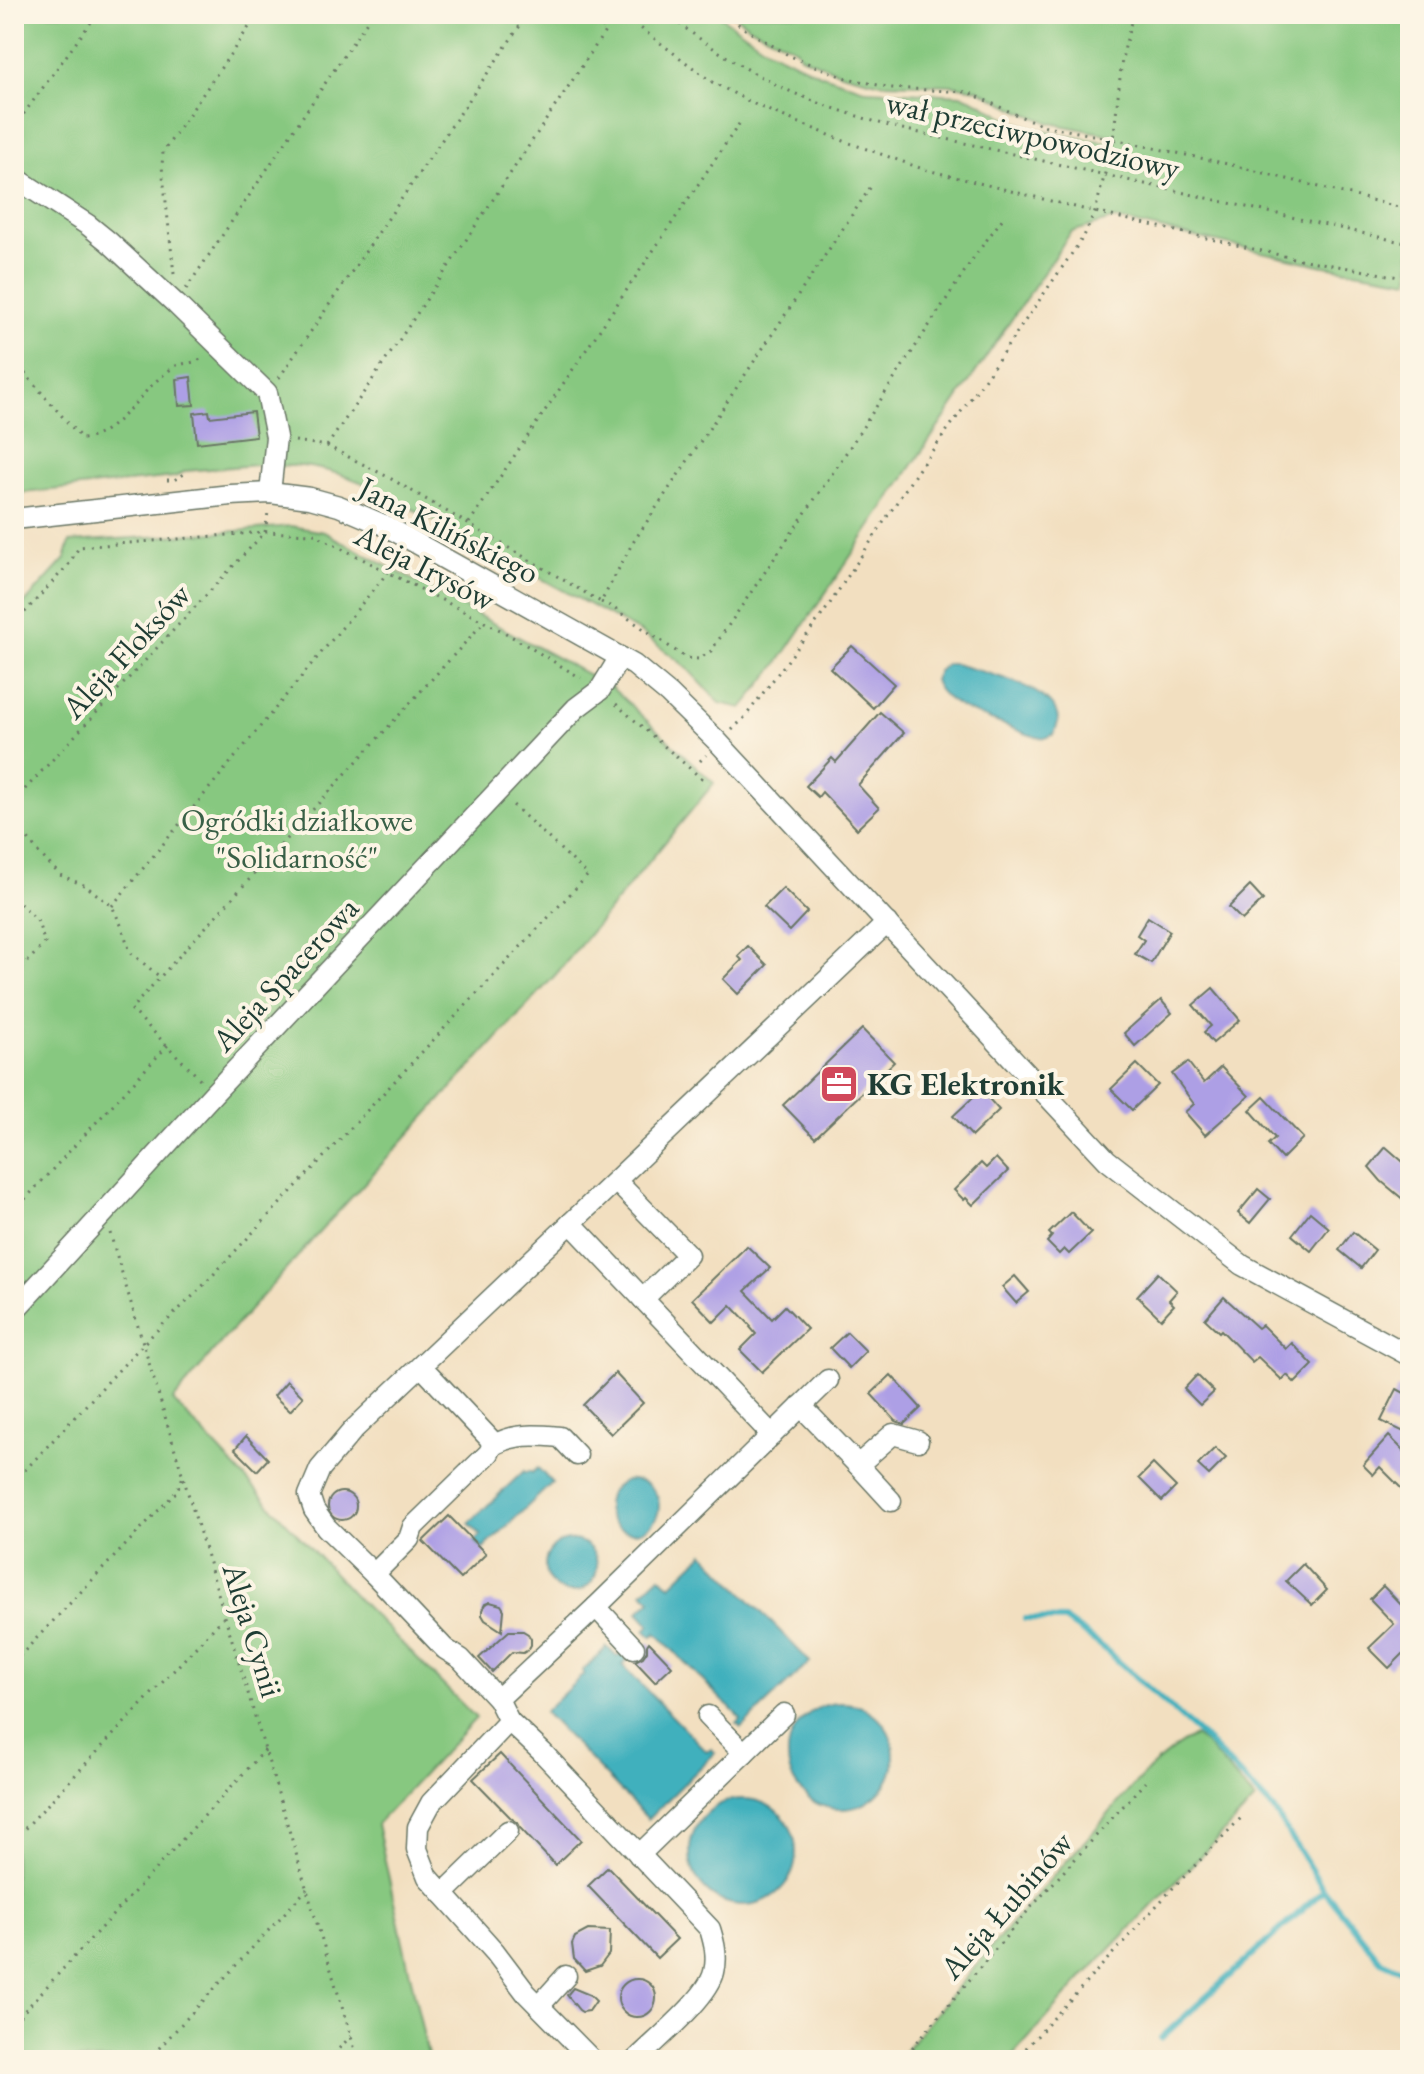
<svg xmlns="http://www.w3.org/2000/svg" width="1424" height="2074" font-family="'EB Garamond',serif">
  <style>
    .green { fill: #87c880; stroke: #53825a; stroke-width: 2 }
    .water { fill: #41b0bd; stroke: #307678; stroke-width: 2 }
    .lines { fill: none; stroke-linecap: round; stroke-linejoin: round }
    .stream { stroke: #41b0bd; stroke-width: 6 }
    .building { fill: #ad9fe5 }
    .minor-casing { stroke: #697665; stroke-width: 23 }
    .path { stroke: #697665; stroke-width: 3; stroke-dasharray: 2 6; stroke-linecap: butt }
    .minor { stroke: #fff; stroke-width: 20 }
    .labels { text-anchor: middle; stroke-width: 8; stroke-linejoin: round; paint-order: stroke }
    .street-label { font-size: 32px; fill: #1f3d34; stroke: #fcf5e5 }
    .park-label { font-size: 32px; fill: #396047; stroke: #fcf5e5 }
    .poi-label { font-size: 32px; font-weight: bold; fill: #1f3d34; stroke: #fcf5e5; text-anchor: start }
  </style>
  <rect width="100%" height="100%" fill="#fcf5e5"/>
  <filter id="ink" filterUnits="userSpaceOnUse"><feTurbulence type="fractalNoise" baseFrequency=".0125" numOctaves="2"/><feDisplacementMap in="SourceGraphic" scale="16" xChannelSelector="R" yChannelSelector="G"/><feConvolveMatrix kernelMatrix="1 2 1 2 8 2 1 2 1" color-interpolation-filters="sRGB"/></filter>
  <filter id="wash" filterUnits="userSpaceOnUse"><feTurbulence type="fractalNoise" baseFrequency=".006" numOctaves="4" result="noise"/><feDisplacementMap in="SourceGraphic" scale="32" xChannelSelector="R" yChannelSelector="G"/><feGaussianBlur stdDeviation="1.8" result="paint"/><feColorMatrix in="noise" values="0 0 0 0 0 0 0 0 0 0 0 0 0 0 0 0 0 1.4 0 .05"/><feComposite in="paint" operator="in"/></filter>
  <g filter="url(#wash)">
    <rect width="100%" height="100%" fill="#f2dfc0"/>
    <g class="green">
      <path d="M14,14H717L769,50L820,74L867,90L961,95C982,100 998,116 1018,123C1047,134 1081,137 1111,143L1115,136L1050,123L1020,111L977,89L953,85L881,83L841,73L800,56L797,49L752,28L732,14L1410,15V280L1324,266L1115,219L1071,232L776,666L742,708L720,703L685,666L640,632L372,487C349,477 328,469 302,466C287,464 271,470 256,465L186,471L175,477L14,494Z"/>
      <path d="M291,526L324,532L611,687L714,783L558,972L315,1237L222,1341L173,1401L359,1600L476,1718L377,1824L429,2060H14V615L65,559L70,542L213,533Z"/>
      <path d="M1195,1736L1206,1744L1255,1800L1086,1974L1009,2060H897C961,1983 1025,1906 1093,1832C1123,1798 1154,1756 1195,1736Z"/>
    </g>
    <g class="water">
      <path d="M946,664H955C981,672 1058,687 1058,721C1058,723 1055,732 1054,734C1050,736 1047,738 1043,738C1030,737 1018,730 1007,726C984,717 942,706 934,680L938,671Z"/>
      <path d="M538,1468L552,1483L483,1549L475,1541L481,1535L469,1523L524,1471L526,1473L529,1471L532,1473Z"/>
      <circle cx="633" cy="1506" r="26"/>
      <circle cx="571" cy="1566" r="26"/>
      <path d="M704,1553L810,1662L741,1728L737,1724L741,1719L656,1633L652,1637L645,1630L650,1625L638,1612L651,1600L643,1592L660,1576L670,1586Z"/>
      <path d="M607,1647L617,1657L621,1654L627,1660L622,1665L707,1752L711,1749L715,1753L648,1819L544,1712L584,1674L582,1671Z"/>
      <circle cx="841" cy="1756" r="53"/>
      <circle cx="743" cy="1852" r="53"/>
    </g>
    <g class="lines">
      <g class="stream">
        <path d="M1025,1619L1065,1620L1099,1644L1206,1740L1273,1809L1324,1890L1381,1961L1410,1974"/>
        <path d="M1161,2038L1324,1890"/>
        <path d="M1389,2060L1410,2037"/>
      </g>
    </g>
    <g id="blocks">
      <g class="building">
        <path d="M191,377L194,405L179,406L177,379Z"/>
        <path d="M209,411L210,417L253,412L256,436L197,443L194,413Z"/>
        <path d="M852,646L894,684L873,708L830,668Z"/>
        <path d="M880,712L904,733L858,785L879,808L857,829L822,792L818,797L806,786L832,758L836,762Z"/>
        <path d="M1250,886L1263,900L1242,920L1229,907Z"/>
        <path d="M783,888L807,912L789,931L764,907Z"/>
        <path d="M1148,917L1170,931L1151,963L1135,954L1144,940L1137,935Z"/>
        <path d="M748,946L767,965L738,994L723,979L742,960L738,956Z"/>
        <path d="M1213,988L1240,1020L1213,1043L1204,1032L1211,1026L1193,1005Z"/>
        <path d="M1161,1000L1172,1013L1135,1046L1124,1033Z"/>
        <path d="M862,1029L894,1062L815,1138L783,1105Z"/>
        <path d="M1188,1062L1204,1083L1221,1067L1249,1096L1205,1135L1185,1112L1194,1104L1172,1074Z"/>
        <path d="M1137,1064L1158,1085L1132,1110L1111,1089Z"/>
        <path d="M981,1090L999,1110L972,1136L953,1116Z"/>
        <path d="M1264,1097L1303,1138L1282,1159L1268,1144L1275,1138L1250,1110Z"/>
        <path d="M1386,1147L1410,1168V1205L1381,1181L1369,1167Z"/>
        <path d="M996,1158L1008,1171L973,1205L966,1198L964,1200L954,1190L981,1163L986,1168Z"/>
        <path d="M1258,1189L1270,1199L1250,1223L1238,1213Z"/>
        <path d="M1071,1212L1091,1233L1069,1254L1064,1249L1059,1254L1047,1242L1052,1236L1049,1233Z"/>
        <path d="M1310,1212L1329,1228L1311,1251L1292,1235Z"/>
        <path d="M1353,1232L1375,1250L1361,1268L1339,1250Z"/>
        <path d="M747,1246L770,1268L745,1291L772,1319L785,1306L807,1329L762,1372L740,1350L756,1334L750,1327L751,1326L731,1305L714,1322L692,1299Z"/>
        <path d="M1158,1273L1177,1291L1169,1300L1174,1305L1161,1319L1137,1296Z"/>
        <path d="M1015,1276L1029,1292L1016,1303L1002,1287Z"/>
        <path d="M1224,1297L1258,1328L1262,1325L1286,1349L1292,1343L1313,1365L1295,1383L1287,1375L1282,1380L1258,1357L1252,1362L1221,1330L1219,1332L1205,1319Z"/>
        <path d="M847,1332L866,1351L849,1368L830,1348Z"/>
        <path d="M615,1373L643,1403L611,1434L583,1405Z"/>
        <path d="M891,1375L921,1408L904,1424L896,1421L871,1394Z"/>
        <path d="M1197,1375L1214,1392L1200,1405L1184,1389Z"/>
        <path d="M287,1381L303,1397L290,1411L274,1396Z"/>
        <path d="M1397,1389L1410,1396V1420L1404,1432L1381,1421Z"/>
        <path d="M246,1436L268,1459L257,1471L235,1449Z"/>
        <path d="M1389,1436L1410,1457V1497L1380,1467L1373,1475L1363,1465Z"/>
        <path d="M1215,1448L1226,1458L1209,1475L1198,1465Z"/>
        <path d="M1153,1464L1176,1487L1162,1501L1139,1478Z"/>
        <circle cx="342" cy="1506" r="14"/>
        <path d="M449,1516L486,1554L460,1579L423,1541Z"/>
        <path d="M1303,1564L1327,1590L1312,1605L1286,1581Z"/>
        <path d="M1383,1586L1407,1611L1410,1608V1647L1389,1668L1369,1648L1394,1624L1370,1599Z"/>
        <path d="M490,1602L501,1605L504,1610L502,1631L485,1620L482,1615V1610L485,1604Z"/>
        <path d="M509,1631H523L528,1634L531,1639V1645L528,1650L523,1653L512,1652L492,1672L479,1658Z"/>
        <path d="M649,1642L672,1666L655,1682L635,1661L643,1657L647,1651V1645Z"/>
        <path d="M500,1754L581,1840L555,1865L521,1829L518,1823L511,1818L473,1779Z"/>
        <path d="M608,1867L677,1939L657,1958L588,1886Z"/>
        <path d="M588,1930L610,1931L609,1954L600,1966L585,1971L574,1959L572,1944L575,1937Z"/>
        <circle cx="637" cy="1998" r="19"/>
        <path d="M573,1988L590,1995L596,2001L589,2011L582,2012L579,2010L567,1995Z"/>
      </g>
    </g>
  </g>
  <g filter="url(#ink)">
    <use href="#blocks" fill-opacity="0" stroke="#697665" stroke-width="2"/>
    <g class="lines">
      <defs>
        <g id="minor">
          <path d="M14,177L88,225L109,242L176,304L267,393L276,437L270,493"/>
          <path d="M14,519L231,495L270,493L310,498L339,506L386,526L634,665L669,694L718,742L1107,1160L1242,1265L1410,1356"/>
          <path d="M616,1181L688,1255L643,1299"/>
          <path d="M571,1223L772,1435"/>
          <path d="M14,1311L213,1094L576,708L600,690L620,657"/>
          <path d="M801,1406L858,1465L893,1434L918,1441"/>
          <path d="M492,1446C513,1433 536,1435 560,1437L577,1455"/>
          <path d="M858,1465L891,1501"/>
          <path d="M374,1574L409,1539L413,1527L489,1453L492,1446L490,1439L422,1367"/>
          <path d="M596,1607L634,1648"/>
          <path d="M498,1699L596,1607L828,1380"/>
          <path d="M708,1716L744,1753"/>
          <path d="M509,1721L431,1803L418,1827L417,1849L428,1877L495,1952L526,1993L592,2060"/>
          <path d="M639,1855L784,1714"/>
          <path d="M443,1894L508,1831"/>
          <path d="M539,2006L566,1976"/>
          <path d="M636,2060C656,2040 708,1998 714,1972C718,1957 714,1942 710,1929L542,1752L509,1721L498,1699L461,1659L445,1649L374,1574L326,1527L314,1510L309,1495L320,1469L354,1429L887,923"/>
        </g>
      </defs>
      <use href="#minor" class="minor-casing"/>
      <g class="path">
        <path d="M622,14L712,82L758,106L844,141L923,169L1095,212L1288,257L1410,279"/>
        <path d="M667,14C703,43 742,68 783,88C817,104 854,115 889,126L1410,244"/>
        <path d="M725,14L745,29L790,56L843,77L891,88L968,92L1019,116L1046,126L1113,139L1232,165L1410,210"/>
        <path d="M14,127L97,14"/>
        <path d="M174,274L162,166L163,152L258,14"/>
        <path d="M186,289L372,14"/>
        <path d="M14,361L82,439C113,438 139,394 162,376C167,373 172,367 178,365C187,362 194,364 202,358"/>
        <path d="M279,378L528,14"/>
        <path d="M295,441L327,446L388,477L601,602L632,544L872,185"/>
        <path d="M327,446L390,354L606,30L587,14"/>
        <path d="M167,480H174L186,473"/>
        <path d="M469,523L741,121"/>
        <path d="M601,602L612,607L686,658L699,659L711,651L838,465L974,257L1003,218"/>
        <path d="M14,624L69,564L79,547L265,532L314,534L504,632L581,678"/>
        <path d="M616,704L703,780"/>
        <path d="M732,730L745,717L825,611L918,470L977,390L1084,236L1095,212L1113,142L1122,59L1133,14"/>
        <path d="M700,761L706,755"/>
        <path d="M14,801L265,532L268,512"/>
        <path d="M14,820L37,851L60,875L86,886L112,906L122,927L130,952L160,977"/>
        <path d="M14,898L37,920L45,943L14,976"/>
        <path d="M112,906L388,572"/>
        <path d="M200,1079L131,1009L484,622"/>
        <path d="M14,1211L168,1045"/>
        <path d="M110,1233L358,2060"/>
        <path d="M14,1482L145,1342L198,1291L588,875L513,805"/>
        <path d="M14,1662L177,1491L184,1474"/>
        <path d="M14,1840L226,1615"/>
        <path d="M14,2022L266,1749"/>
        <path d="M148,2060L307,1889"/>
        <path d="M328,2060L351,2036"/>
        <path d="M902,2060L1026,1913L1145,1782"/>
        <path d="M1015,2060L1172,1889L1241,1818"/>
      </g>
      <use href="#minor" class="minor"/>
    </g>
  </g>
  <defs>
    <symbol id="office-square" viewBox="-11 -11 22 22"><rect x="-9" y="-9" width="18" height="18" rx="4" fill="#d1495b" stroke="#fcf5e5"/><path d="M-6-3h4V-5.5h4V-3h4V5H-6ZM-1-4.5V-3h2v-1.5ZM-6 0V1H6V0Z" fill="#fff"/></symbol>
  </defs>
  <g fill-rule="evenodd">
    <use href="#office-square" x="817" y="1062" width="44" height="44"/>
  </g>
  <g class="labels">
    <g class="street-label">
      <text transform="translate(1033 135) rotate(13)" y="11">wał przeciwpowodziowy</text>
      <text transform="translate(449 530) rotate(27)" y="11">Jana Kilińskiego</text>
      <text transform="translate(425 567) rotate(27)" y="11">Aleja Irysów</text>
      <text transform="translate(126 651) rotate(-47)" y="11">Aleja Floksów</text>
      <text transform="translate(285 974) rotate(-47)" y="11">Aleja Spacerowa</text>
      <text transform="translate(253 1630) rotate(73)" y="11">Aleja Cynii</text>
      <text transform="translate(1006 1905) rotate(-49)" y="11">Aleja Łubinów</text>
    </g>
    <g class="park-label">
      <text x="297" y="831">Ogródki działkowe<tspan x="297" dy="37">"Solidarność"</tspan></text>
    </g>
    <g class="poi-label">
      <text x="867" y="1095">KG Elektronik</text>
    </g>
  </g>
  <rect width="1424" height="2074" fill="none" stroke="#fcf5e5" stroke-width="48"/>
</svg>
